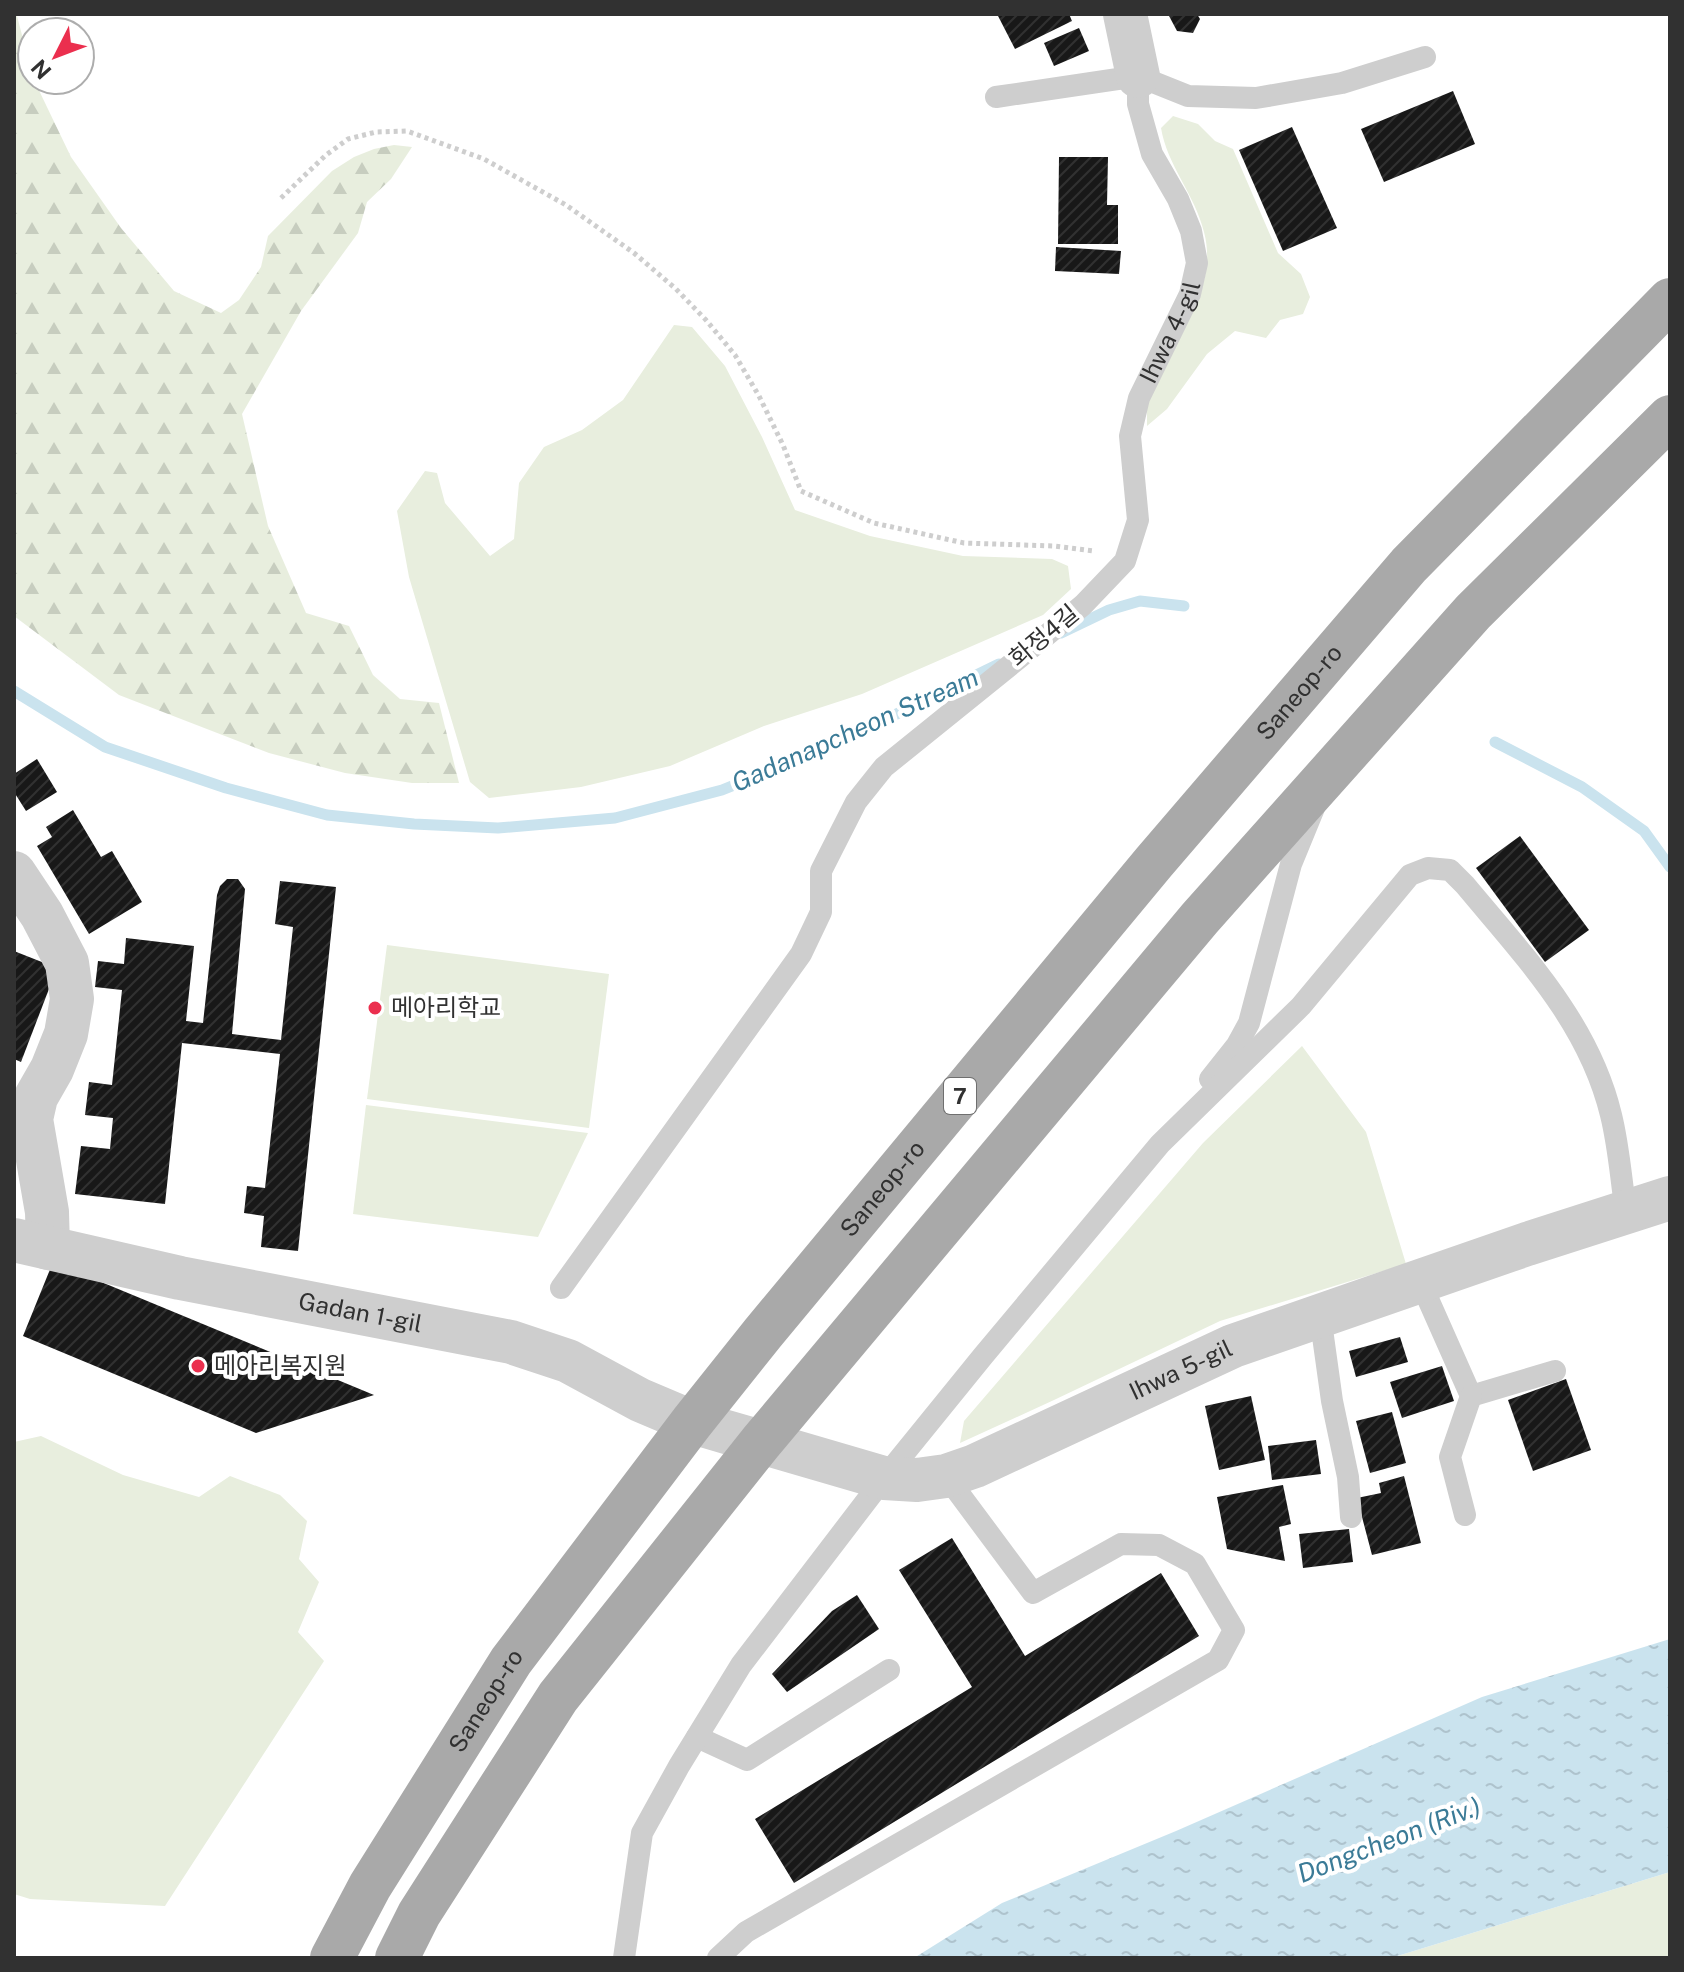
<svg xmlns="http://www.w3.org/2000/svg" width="1684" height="1972" font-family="'Public Sans','Noto Sans KR',sans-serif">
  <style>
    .green { fill: #e8eede }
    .forest { fill: url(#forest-firs) }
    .water { fill: url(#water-ripples) }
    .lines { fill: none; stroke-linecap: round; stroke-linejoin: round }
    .stream { stroke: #cae3ee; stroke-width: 11 }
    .building { fill: url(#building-hatch) }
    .path { stroke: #cecece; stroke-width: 5; stroke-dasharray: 4 4; stroke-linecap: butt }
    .service { stroke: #cecece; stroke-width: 22 }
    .minor { stroke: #cecece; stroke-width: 44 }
    .primary { stroke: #a9a9a9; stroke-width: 44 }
    .poi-dot { fill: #eb2f4e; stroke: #fff; stroke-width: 3 }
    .labels { text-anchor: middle; stroke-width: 8; stroke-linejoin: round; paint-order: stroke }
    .shield { fill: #fff; stroke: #6f6f6f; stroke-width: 2 }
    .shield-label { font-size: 22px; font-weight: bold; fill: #313131 }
    .street-label { font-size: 24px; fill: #313131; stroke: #fff }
    .poi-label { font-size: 24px; fill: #313131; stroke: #fff; text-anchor: start }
    .water-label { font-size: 26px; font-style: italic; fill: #3b7b97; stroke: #fff }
  </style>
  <defs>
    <pattern id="forest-firs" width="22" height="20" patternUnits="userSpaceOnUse" patternTransform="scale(2)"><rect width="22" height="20" fill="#e8eede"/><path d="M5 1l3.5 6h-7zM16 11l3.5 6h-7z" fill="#c7cdbf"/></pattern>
    <pattern id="water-ripples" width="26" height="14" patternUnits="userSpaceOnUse" patternTransform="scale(2)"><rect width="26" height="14" fill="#cae3ee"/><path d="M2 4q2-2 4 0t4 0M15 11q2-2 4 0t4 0" fill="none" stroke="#aec3cd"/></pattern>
    <pattern id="building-hatch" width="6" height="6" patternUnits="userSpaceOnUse" patternTransform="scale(2)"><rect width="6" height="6" fill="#181818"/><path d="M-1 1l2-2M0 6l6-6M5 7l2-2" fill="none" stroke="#313131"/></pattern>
  </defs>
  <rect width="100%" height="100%" fill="#fff"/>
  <g class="green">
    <path d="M1173,116L1198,124L1215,141L1233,149L1278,253L1301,274L1310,297L1303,314L1280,320L1266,338L1235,331L1207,354L1167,409L1147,426V405C1155,388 1163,371 1171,355C1191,316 1216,277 1204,232C1195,195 1167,165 1161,128Z"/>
    <path d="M674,325L692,327L725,366L762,437L795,510L870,536L963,556L1052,559L1068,566L1071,589L1043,615L862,694L764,726L670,766L581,787L489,798L470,782L409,577L397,511L425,471L437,473L445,503L490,556L514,539L519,483L544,447L582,430L623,400Z"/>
    <path d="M387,945L609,974L589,1128L367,1099Z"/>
    <path d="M1302,1046L1366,1132L1406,1264L1220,1321L1054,1400L960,1443L964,1421L1203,1143Z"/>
    <path d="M366,1105L588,1133L538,1237L353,1214Z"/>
    <path d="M41,1436L123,1475L199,1497L230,1476L280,1495L307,1521L299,1559L319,1582L298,1632L324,1661L165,1906L30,1899L14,1894V1442Z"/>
    <path d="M1670,1872V1958H1391Z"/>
  </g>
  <path class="forest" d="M14,14L17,16L32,73V80H34L71,157L121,228L174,291L221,313L239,300L261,267L268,236L332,171L354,157L374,149L394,145L412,147L391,179L367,202L358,233L301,311L242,414L268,526L306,613L349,626L373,675L400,699L439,703L459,783H412L345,773L269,753L119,695L14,616Z"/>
  <path class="water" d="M1670,1639V1872L1391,1958H914L1002,1903L1176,1831L1482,1697Z"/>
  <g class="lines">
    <g class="stream">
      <path d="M1061,633L1109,610L1140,601L1184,606"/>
      <path d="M14,691L105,747L226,788L327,815L414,824L498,828L615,818L722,790L831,746L999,664"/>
      <path d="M1495,742L1582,787L1644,831L1670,867"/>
    </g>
  </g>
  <g class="building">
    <path d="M997,14H1069L1072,21L1015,49Z"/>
    <path d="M1168,14H1197L1200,19L1193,33L1177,31Z"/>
    <path d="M1079,28L1089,51L1054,66L1044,43Z"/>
    <path d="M1453,91L1475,144L1384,182L1361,129Z"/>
    <path d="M1292,127L1337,228L1283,251L1239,150Z"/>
    <path d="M1059,157H1108L1107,205H1118V244H1058Z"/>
    <path d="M1056,247L1121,251L1119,274L1055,271Z"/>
    <path d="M37,759L57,792L26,811L14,792V774Z"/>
    <path d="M73,810L101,857L112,851L142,902L89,934L37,846L52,837L46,827Z"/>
    <path d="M1520,836L1589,930L1545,962L1476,868Z"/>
    <path d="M227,879H238L245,889L232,1034L281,1040L293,927L275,924L280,881L336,887L298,1251L261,1247L264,1216L244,1213L247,1186L265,1188L280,1054L182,1043L165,1204L75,1194L81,1146L110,1149L113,1118L85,1115L89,1082L112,1085L122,990L95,987L98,961L124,964L126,938L194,946L186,1021L203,1023L217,895L220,886Z"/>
    <path d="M14,951L57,968L21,1062L14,1059Z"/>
    <path d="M53,1262L374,1395L256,1433L23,1336Z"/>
    <path d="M1400,1337L1408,1362L1356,1377L1349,1351Z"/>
    <path d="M1442,1366L1454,1401L1402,1418L1390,1382Z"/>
    <path d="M1566,1379L1591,1450L1533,1471L1508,1400Z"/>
    <path d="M1251,1396L1265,1460L1219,1470L1205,1406Z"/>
    <path d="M1392,1412L1406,1463L1370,1473L1356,1421Z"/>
    <path d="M1316,1440L1321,1474L1272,1480L1268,1446Z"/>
    <path d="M1404,1476L1421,1543L1372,1555L1357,1498L1381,1493L1379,1483Z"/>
    <path d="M1283,1485L1291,1524L1279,1527L1285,1561L1227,1549L1217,1497Z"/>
    <path d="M1349,1529L1353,1562L1303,1568L1299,1534Z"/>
    <path d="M952,1538L1025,1656L1161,1573L1199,1636L794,1883L755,1819L972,1687L899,1570Z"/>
    <path d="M857,1595L879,1629L787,1692L772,1674L832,1611Z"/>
  </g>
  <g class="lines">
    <path class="path" d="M281,198L326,155L348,139L376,132L407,131L484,159L566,205L634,253L676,289L706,320L735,355L759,396L783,445L801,491L874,523L964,543L1054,546L1094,551"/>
    <g class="service">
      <path d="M996,97L1138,76L1188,96L1256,98L1342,83L1425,57"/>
      <path d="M1210,1079L1237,1045L1249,1023L1291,864L1314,808"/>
      <path d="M1420,1281L1471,1396L1555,1371"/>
      <path id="s1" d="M561,1288L801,954L821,912V871L856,802L884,767L1019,658L1083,605L1125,561L1138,520L1130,436L1139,398L1190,294L1197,263L1191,231L1178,199L1152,154L1138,104V76"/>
      <path d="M1320,1315L1332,1401L1348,1477L1351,1517"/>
      <path d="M1465,1515L1450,1457L1471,1396"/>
      <path d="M697,1737L747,1760L889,1670"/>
      <path d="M624,1958L642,1833L679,1766L741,1665L884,1478L983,1356L1160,1144L1301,1006L1410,875L1428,868L1450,870L1465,885C1524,956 1589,1023 1611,1115C1619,1147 1621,1180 1626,1212"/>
      <path d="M718,1958L746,1932L1218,1660L1234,1630L1195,1564L1159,1545L1121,1544L1033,1593L946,1476"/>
    </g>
    <g class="minor">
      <path d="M1125,14L1138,76"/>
      <path d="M14,873L42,915L67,963L72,999L66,1034L52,1069L36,1097L31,1119L47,1212L48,1248"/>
      <path id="s2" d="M14,1240L180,1278L511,1342L568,1361L640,1400L692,1422L884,1478L917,1480L946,1476L975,1466L1233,1346L1527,1244L1670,1198"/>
    </g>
    <g class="primary">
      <path id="s3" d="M332,1958L370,1886L511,1661L692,1422L763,1333L1154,862L1409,565L1670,300"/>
      <path d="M397,1958L419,1914L558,1697L761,1442L1200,918L1473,612L1670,417"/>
    </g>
  </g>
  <g class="poi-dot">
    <circle cx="375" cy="1008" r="8"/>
    <circle cx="198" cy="1366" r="8"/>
  </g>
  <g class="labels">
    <rect class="shield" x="944" y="1078" width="32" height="36" rx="6"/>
    <g class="shield-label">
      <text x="960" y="1104">7</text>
    </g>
    <g class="street-label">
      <text dy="8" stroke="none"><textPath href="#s1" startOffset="1178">Ihwa 4-gil</textPath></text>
      <text transform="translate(1044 636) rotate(-40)" y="8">화정4길</text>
      <text dy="8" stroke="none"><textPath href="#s3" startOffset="1596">Saneop-ro</textPath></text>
      <text dy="8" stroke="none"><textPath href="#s3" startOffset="948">Saneop-ro</textPath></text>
      <text dy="8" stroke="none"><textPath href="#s2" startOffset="354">Gadan 1-gil</textPath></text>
      <text dy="8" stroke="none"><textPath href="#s2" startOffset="1226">Ihwa 5-gil</textPath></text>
      <text dy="8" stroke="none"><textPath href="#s3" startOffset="300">Saneop-ro</textPath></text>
    </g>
    <g class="poi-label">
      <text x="391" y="1016">메아리학교</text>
      <text x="214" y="1374">메아리복지원</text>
    </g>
    <g class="water-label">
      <text transform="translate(855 730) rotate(-24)" y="9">Gadanapcheon Stream</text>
      <text transform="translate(1389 1840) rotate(-21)" y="9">Dongcheon (Riv.)</text>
    </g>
  </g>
  <rect width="1684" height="1972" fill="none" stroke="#313131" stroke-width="32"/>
  <g transform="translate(56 56) rotate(228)"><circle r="38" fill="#ffffff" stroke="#adadad" stroke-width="2"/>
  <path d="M0-6L14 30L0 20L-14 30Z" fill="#eb2f4e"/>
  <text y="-12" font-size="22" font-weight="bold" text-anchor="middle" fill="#313131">N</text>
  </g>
</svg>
